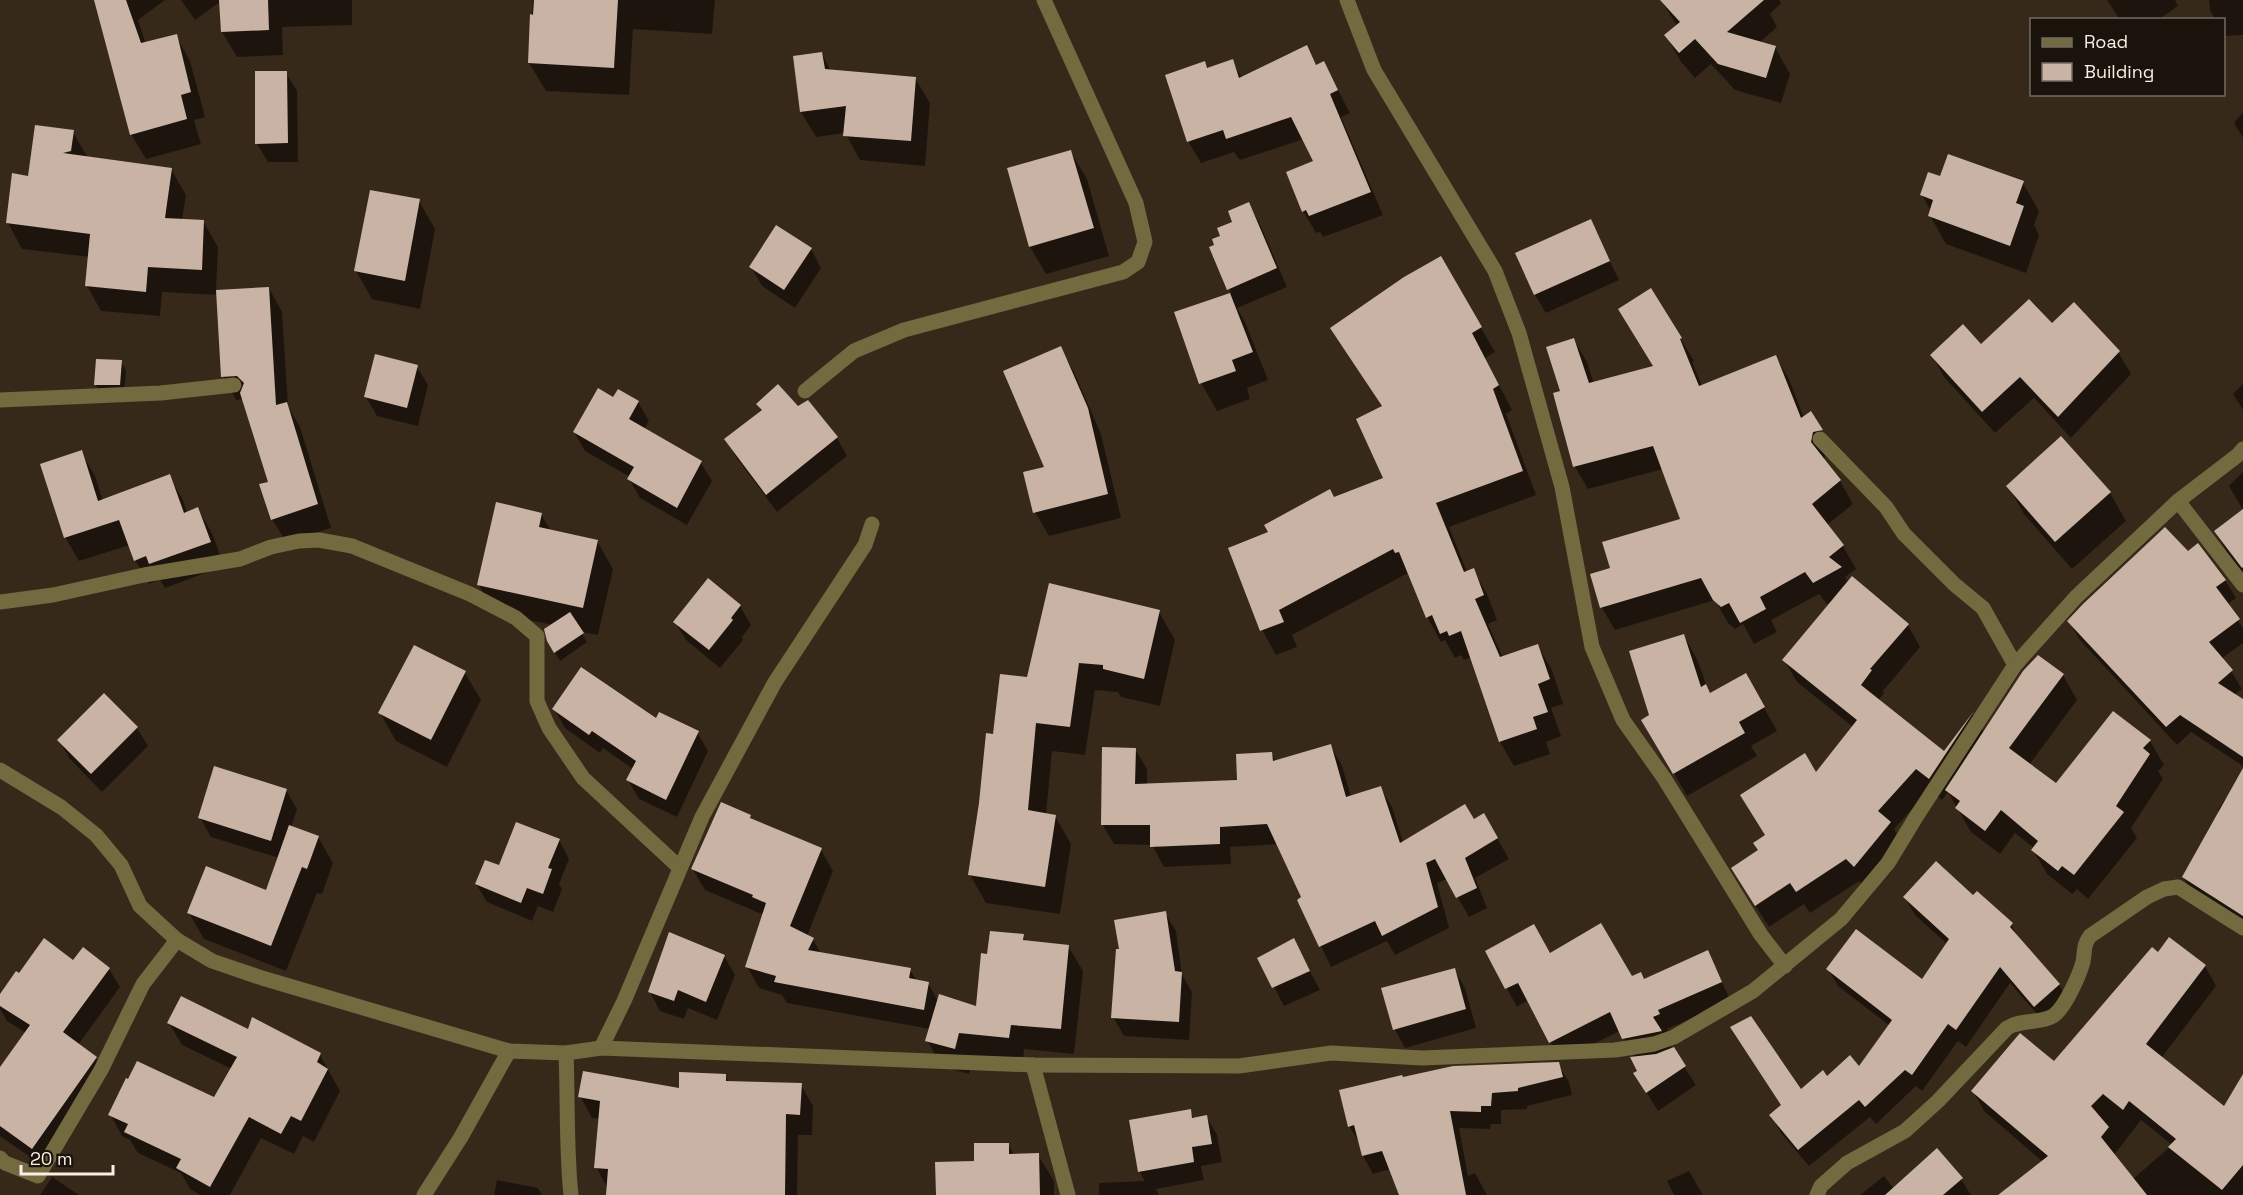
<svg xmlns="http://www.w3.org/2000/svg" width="2243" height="1195" font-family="'Space Grotesk',sans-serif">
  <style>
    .shadow { fill: #0007; fill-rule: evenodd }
    .building { fill: #c9b3a4 }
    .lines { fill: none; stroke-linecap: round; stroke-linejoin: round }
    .minor { stroke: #746a3f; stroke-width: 15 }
  </style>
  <rect width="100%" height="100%" fill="#37291a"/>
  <g class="shadow">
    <path d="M95,0H165L138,20L146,44L176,36L190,61L205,117L194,120L201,144L146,159L131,134Z"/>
    <path d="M181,0H352V25L282,27L283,55L237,57L222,32L221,1L195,20Z"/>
    <path d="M533,0H715L712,34L633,29L629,95L546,91L529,63Z"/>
    <path d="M1661,0H1779L1781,3L1770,14L1777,27L1759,43L1775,47L1790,74L1781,103L1735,90L1711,64L1695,78L1681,62L1666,36L1677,26Z"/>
    <path d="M2107,0H2175L2178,6L2158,20H2120Z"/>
    <path d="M2209,0H2243V35L2225,36L2224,20H2215L2210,10Z"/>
    <path d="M1306,47L1317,67L1324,63L1350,113L1341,117L1383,215L1323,237L1320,232L1316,233L1303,211L1315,162L1304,139L1240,160L1234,152L1201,163L1188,141L1208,70L1232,61L1242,78Z"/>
    <path d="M822,54L831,71L915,78L930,103L925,166L860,160L845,133L816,137L801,112L794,58Z"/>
    <path d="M286,73L297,91L298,162H268L257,144Z"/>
    <path d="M2243,112V138L2234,123Z"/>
    <path d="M73,132L88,158L171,169L186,195L182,220L203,221L218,247L216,291L269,288L282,312L288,406L300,427L331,528L286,542L272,519L269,482L244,399L236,400L223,376L218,295L162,292L160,316L101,311L87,286L90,257L22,249L8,223L29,177Z"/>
    <path d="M1071,152L1087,179L1109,256L1046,274L1030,247L1008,169Z"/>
    <path d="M1941,178L2023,183L2039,211L2034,225L2039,235L2026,273L1946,244L1930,216L1931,211L1922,195Z"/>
    <path d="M419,201L435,229L420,309L372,299L356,271Z"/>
    <path d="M1248,204L1259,222L1287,287L1237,308L1245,322L1268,380L1247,388L1250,399L1217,411L1201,383L1176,313L1231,294L1216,245Z"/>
    <path d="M1590,221L1619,280L1546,313L1535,295L1517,254Z"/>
    <path d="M811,249L821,268L795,308L762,286L751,267Z"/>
    <path d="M1440,258L1495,352L1485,358L1512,410L1506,414L1536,495L1449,527L1467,572L1473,570L1487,594L1497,620L1488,624L1503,658L1538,646L1552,670L1563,704L1551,708L1561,736L1546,742L1550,754L1514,766L1500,742L1471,657L1464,660L1461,655L1455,658L1445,640L1441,642L1427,617L1408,573L1292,635L1297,647L1276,655L1262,630L1230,549L1270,533L1333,498L1385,479L1383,408L1332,328Z"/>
    <path d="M1651,290L1694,361L1692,362L1702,386L1776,357L1789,379L1804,418L1810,414L1834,453L1825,455L1824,461L1840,481L1853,504L1827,525L1843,546L1856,569L1845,577L1849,583L1908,625L1920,647L1883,691L1884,693L1878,701L1944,754L1973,714L1984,733L2063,675L2077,700L2029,765L2056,785L2113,713L2150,741L2164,765L2158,771L2163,779L2131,828L2137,838L2088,899L2077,889L2072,894L2047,874L2033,850L2034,848L2015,833L2000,854L1971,832L1948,792L1942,800L1929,790L1894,829L1903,845L1867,888L1859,881L1810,913L1804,904L1769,927L1746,891L1760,851L1766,836L1853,727L1797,682L1784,660L1833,601L1827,604L1819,594L1771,620L1777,632L1754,644L1743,624L1735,629L1728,623L1715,600L1615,630L1602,608L1592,575L1612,569L1682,520L1663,469L1588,489L1575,467L1555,394L1562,392L1574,340L1587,362L1594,384L1655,367Z"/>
    <path d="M2052,325L2118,352L2131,374L2071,438L2034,398L1995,433L1944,377L1932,355L1981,346Z"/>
    <path d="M1060,348L1074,372L1101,434L1121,518L1049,536L1035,512L1046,468Z"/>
    <path d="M121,362L126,370L124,394H101L96,385Z"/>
    <path d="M417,367L428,385L418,426L377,416L366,397Z"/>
    <path d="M2243,384V410L2233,394Z"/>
    <path d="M618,391L638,402L649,421L644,430L701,463L712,481L687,525L640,498L629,479L630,477L585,451L574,432L614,399Z"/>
    <path d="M808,402L837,438L847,456L777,512L736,457L726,439L762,412L758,405L798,408Z"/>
    <path d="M81,452L95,476L103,501L169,476L183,500L187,513L198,509L212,533L224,566L165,588L160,580L149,584L135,560L130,545L79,561L65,537Z"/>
    <path d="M2243,472V510L2229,486Z"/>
    <path d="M2008,486L2110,493L2126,521L2072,569L2024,514Z"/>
    <path d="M2243,511V572L2228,554L2216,532Z"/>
    <path d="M541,514L551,531L597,541L613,569L598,635L581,632L587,642L560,661L554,651L553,625L495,613L479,585Z"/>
    <path d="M708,580L740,606L751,625L742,637L743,640L720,668L686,640L675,622Z"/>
    <path d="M2225,580L2236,598L2227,605L2243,628V643L2221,659L2231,671L2242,689L2234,695L2243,701V766L2191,732L2177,745L2080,640L2069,622Z"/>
    <path d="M1159,612L1175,640L1160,706L1121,697L1118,692L1095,690L1085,755L1052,751L1046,815L1055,816L1071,844L1060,914L986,903L970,875L994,735L1028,678Z"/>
    <path d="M1684,636L1697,659L1710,695L1746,675L1777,731L1751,746L1757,756L1687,796L1643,720L1651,716Z"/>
    <path d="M465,673L481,700L447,767L396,741L380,713Z"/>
    <path d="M554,709L656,721L697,732L708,751L677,817L639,799L628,780L633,769L603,748L600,753L565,728Z"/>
    <path d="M137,728L148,746L102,792L70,759L59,741Z"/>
    <path d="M1331,746L1342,766L1351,797L1380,788L1392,807L1403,842L1474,821L1484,815L1509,859L1475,878L1487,908L1469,917L1447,879L1437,883L1449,928L1395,955L1387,941L1331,967L1299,900L1303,898L1278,844L1230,847L1231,864L1164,867L1152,845L1114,844L1102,824L1135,749L1147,769V785L1239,781L1271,754L1276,761Z"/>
    <path d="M2243,772V931L2198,902L2183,877L2220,812L2218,810Z"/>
    <path d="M286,790L297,809L291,828L318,837L333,863L322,894L317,893L286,971L204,939L189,913L267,891L279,858L211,837L200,818Z"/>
    <path d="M750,816L753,821L821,850L833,871L807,936L813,939L821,954L910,970L917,981L928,983L938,1001L978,1008L989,956L1023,935L1026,942L1068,946L1083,971L1074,1054L1024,1049L1023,1062L973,1057L969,1074L941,1066L927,1040L930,1029L787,1003L782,995L759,988L747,966L764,915L705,890L692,868Z"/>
    <path d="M559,840L569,859L559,884L562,889L553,912L538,906L532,921L487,902L476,884L499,867Z"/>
    <path d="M1974,897L2011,924L2021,942L2059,984L2069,1002L2045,1023L2010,983L1966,1047L1958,1041L1922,1091L1916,1086L1876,1124L1870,1117L1809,1166L1781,1133L1771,1115L1801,1091L1827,1078L1860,1068L1890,1026L1838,986L1828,969L1922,981L1947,944L1915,915L1905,898Z"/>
    <path d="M1165,913L1176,931L1182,975L1192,992L1189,1040L1124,1036L1113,1017Z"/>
    <path d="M1293,940L1320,990L1284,1006L1259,958Z"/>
    <path d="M1487,952L1550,955L1644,980L1707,952L1731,1001L1667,1029L1669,1033L1663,1035L1696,1085L1658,1111L1635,1074L1638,1071L1635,1058L1620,1031L1560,1060L1528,1000L1517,1007Z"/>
    <path d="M2158,954L2205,966L2216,986L2159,1061L2243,1130V1195H2007L2043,1162L1984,1111L1973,1091L2054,1064ZM2141,1120L2172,1145L2133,1179L2114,1155Z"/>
    <path d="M724,956L735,975L717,1020L688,1008L684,1019L660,1011L650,992Z"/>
    <path d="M74,962L109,969L120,987L78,1045L96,1058L106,1076L43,1166L0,1136V1069L26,1033L7,1021L0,1009V996L19,975Z"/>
    <path d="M1454,969L1465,988L1476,1028L1405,1048L1395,1030L1383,989Z"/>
    <path d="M169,1023L249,1031L320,1055L340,1091L314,1142L303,1136L294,1154L261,1138L230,1195H200L190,1189L181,1173L138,1153L130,1140L122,1136L110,1114L214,1099L232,1069L182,1045Z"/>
    <path d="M1558,1064L1569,1082L1572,1095L1527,1106V1109L1501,1110V1124H1491L1490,1129L1459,1128L1468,1176L1475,1173L1487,1195H1401L1391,1169L1373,1174L1363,1156L1360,1144L1349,1126L1403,1079Z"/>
    <path d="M725,1075L729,1082L801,1085L813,1106L812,1135H798L797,1195H608V1189L596,1167L600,1119L592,1118L580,1096L680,1090Z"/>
    <path d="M1190,1111L1194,1119L1206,1116L1217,1135L1222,1162L1201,1166L1204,1180L1156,1189L1159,1195H1099V1183L1145,1181L1139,1171Z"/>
    <path d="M1008,1144L1014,1155H1038L1054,1181V1195H938L976,1162Z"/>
    <path d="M1689,1171L1703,1195H1674L1667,1181Z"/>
    <path d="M1884,1176L1894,1189L1961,1179L1971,1195H1860Z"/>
    <path d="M52,1177L79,1195H40Z"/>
    <path d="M497,1180L538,1188L542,1195H494Z"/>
  </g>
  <g class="building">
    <path d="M94,0H126L141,43L177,34L191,92L181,95L187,119L130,135Z"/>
    <path d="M219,0H268L269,30L221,32Z"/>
    <path d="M534,0H618L614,68L528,63L530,14L533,15Z"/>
    <path d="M1660,0H1764L1727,32L1776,46L1766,78L1718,64L1695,39L1679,53L1664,35L1680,22Z"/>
    <path d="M1307,45L1316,65L1324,61L1338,90L1330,94L1371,192L1309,216L1306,210L1302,212L1286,172L1313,161L1291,117L1226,139L1223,130L1187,142L1165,75L1205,61L1207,68L1233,59L1239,78Z"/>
    <path d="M822,52L825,69L916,77L911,141L843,136L846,106L800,112L793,56Z"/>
    <path d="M255,71H287L288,143L255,144Z"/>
    <path d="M35,125L74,130L71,151L63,153L172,168L165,218L204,220L202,270L148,267L146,292L85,286L90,234L6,223L12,173L28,176Z"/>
    <path d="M1071,150L1094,228L1029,247L1007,168Z"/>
    <path d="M1948,154L2024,181L2016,203L2024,206L2010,246L1928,216L1933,200L1920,195L1928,172L1940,176Z"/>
    <path d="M370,190L420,199L405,281L354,271Z"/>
    <path d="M1249,202L1277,268L1227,290L1209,247L1214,245L1212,239L1220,236L1217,228L1232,222L1228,211Z"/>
    <path d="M1591,219L1610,261L1534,295L1515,253Z"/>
    <path d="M776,225L812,248L784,290L749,267Z"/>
    <path d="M1441,256L1482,327L1472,333L1499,385L1493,389L1523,471L1436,503L1464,572L1474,568L1484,595L1475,599L1500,657L1538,644L1550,679L1538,684L1548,712L1533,717L1537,729L1499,742L1461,631L1449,636L1447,631L1440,634L1432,615L1426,618L1399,552L1395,553L1393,549L1279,610L1284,622L1260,631L1228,548L1268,532L1264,525L1330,489L1334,497L1383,478L1356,419L1382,406L1330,328L1404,277Z"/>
    <path d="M269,287L276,405L287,402L318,504L271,520L259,484L268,482L240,393L244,383L237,376L221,377L216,290Z"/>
    <path d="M1651,288L1682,338L1680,339L1699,386L1776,355L1801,418L1811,411L1823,430L1813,432L1811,442L1841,480L1812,504L1844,545L1829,557L1842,567L1813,583L1805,572L1760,597L1766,609L1740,623L1729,603L1721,607L1713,600L1701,578L1600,608L1590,574L1610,568L1602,542L1680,519L1653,446L1573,467L1553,393L1560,391L1546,347L1574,338L1589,383L1653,366L1618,309Z"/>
    <path d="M1230,293L1253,352L1232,360L1236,371L1199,384L1174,312Z"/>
    <path d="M2029,299L2052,323L2074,302L2120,351L2058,417L2020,377L1982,412L1930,355L1963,324L1981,344Z"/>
    <path d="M1061,346L1088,408L1108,494L1033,513L1023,472L1044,467L1003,371Z"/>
    <path d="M375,354L418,365L407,408L364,397Z"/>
    <path d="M96,359L122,360L120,385H94Z"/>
    <path d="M778,384L798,406L808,400L838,437L766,495L724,439L762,410L756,404Z"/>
    <path d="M598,388L613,397L618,389L639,401L629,419L702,461L677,508L627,479L634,467L573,432Z"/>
    <path d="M2061,436L2111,492L2055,542L2006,486Z"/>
    <path d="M82,450L98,501L170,474L184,513L198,507L211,542L149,564L146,556L134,561L119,520L64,538L40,464Z"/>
    <path d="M496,502L542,513L539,527L598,540L583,608L477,585Z"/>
    <path d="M2243,509V567L2242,568L2214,531Z"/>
    <path d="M2165,527L2188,551L2198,543L2226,580L2216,587L2240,619L2209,642L2233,670L2218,683L2243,699V757L2180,715L2166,727L2067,621L2083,604Z"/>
    <path d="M1852,576L1909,624L1870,669L1872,670L1861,685L1944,751L1974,711L1929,779L1916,769L1878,811L1891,822L1854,867L1846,859L1796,892L1790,883L1755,906L1731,868L1758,850L1753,843L1765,835L1740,795L1805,753L1816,772L1857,720L1782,660Z"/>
    <path d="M708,578L741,605L731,618L733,620L709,650L673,622Z"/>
    <path d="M1049,583L1160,610L1144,679L1103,669V665L1079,663L1070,727L1036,723L1028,810L1056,815L1045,887L968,875L979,803L986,733L993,734L1000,674L1027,677Z"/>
    <path d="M570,612L584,633L554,653L547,641L544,629Z"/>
    <path d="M1684,634L1701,687L1706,684L1710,693L1746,673L1765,707L1739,722L1745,733L1673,774L1641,720L1649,715L1629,651Z"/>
    <path d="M414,645L466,671L431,740L378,713Z"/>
    <path d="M2038,655L2064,674L2009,748L2056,783L2113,711L2151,740L2143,748L2150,754L2116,806L2124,812L2074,875L2062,866L2058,871L2031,850L2038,841L2001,810L1985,831L1955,808L1960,801L1945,790L2023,671Z"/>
    <path d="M581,667L656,718L659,712L699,731L666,800L626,780L636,761L592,731L589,735L552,709Z"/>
    <path d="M104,693L138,727L91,774L57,740Z"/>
    <path d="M1331,744L1346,797L1381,786L1400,843L1465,804L1474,819L1484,813L1498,838L1465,858L1477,888L1456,898L1435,859L1426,863L1438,907L1382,936L1375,921L1319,947L1297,900L1301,897L1267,824L1220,827V844L1150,847V825H1101L1102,747L1136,748L1135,784L1237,780L1236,754L1272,752L1273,761Z"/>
    <path d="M214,766L287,789L271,841L198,818Z"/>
    <path d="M2243,768V916L2182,877Z"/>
    <path d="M721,802L751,815L750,818L822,848L790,926L814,938L808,950L911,968L909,978L929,982L924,1010L774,982L776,976L745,967L766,903L752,897L753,895L691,869Z"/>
    <path d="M516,822L560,839L548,868L552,869L543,894L527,888L521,903L475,884L485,860L499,865Z"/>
    <path d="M289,825L319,836L307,869L302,867L271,946L187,913L206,866L266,890Z"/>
    <path d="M1936,861L1973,895L1977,891L2013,923L2010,927L2060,984L2034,1007L2000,967L1956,1030L1948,1024L1912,1075L1905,1070L1865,1107L1859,1100L1798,1150L1769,1115L1781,1105L1730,1027L1751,1016L1801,1089L1823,1070L1827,1076L1850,1055L1859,1066L1892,1020L1826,969L1856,929L1922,979L1949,939L1903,897Z"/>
    <path d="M1166,911L1175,971L1182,972L1179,1022L1111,1018L1116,949H1119L1114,920Z"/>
    <path d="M1601,923L1632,976L1641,972L1644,979L1708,950L1722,982L1658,1010L1660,1014L1653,1017L1662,1031L1622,1039L1610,1012L1549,1043L1518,983L1505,989L1485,951L1534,924L1550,953Z"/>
    <path d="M990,931L1024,934L1023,940L1069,945L1061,1029L1011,1025L1009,1038L959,1033L955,1049L925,1041L939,994L976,1006L981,953L987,954Z"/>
    <path d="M669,932L725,955L706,1002L678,990L674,1001L648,992Z"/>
    <path d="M2169,937L2206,965L2146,1044L2224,1106L2243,1074V1165L2222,1190L2168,1147L2176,1139L2129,1101L2123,1110L2103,1094L2091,1106L2109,1127L2101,1137L2147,1195H1998L2048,1156L1971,1091L2020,1033L2054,1061L2152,947L2158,952Z"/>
    <path d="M44,938L73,960L83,947L110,968L63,1032L97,1057L32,1149L0,1126V1067L30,1025L0,1006V994L16,971L19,973Z"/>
    <path d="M1294,938L1310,971L1272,988L1257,958Z"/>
    <path d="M1455,968L1466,1009L1393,1030L1381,988Z"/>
    <path d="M181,996L248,1029L252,1017L321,1053L317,1062L328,1069L301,1121L291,1116L281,1134L249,1117L210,1187L176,1168L181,1159L124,1132L128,1124L108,1115L126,1078L128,1079L137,1061L214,1097L237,1057L167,1023Z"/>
    <path d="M1674,1047L1686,1066L1646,1093L1633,1073L1637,1071L1630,1057L1656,1054Z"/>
    <path d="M1559,1062L1563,1077L1518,1088V1091L1492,1093L1491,1106H1481V1112L1450,1111L1466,1195H1399L1382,1151L1362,1156L1354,1125L1348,1127L1339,1090L1402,1075L1403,1077L1453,1066Z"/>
    <path d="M583,1071L679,1088V1072L726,1074V1081L802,1083L800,1115L786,1114L785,1195H606L608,1169L594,1168L600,1101L578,1097Z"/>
    <path d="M1191,1109L1192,1118L1207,1115L1212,1144L1192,1147L1194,1162L1138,1172L1129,1120Z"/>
    <path d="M974,1143H1009V1154L1039,1153L1040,1195H936L935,1162L974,1161Z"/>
    <path d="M1937,1148L1963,1178L1943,1195H1885Z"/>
  </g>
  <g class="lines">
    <g class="minor">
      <path d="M1347,0L1374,70L1495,271L1519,333L1562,487L1592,647L1623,720L1664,778L1761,935L1785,966"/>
      <path d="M805,391L854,351L904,330L1123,272L1138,262L1145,242L1136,203L1044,0"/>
      <path d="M0,400L161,393L234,385"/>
      <path d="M1820,439L1886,507L1904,534L1954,584L1983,608L2015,665"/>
      <path d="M2178,501L2243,585"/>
      <path d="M0,602L53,595L144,575L240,559L271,547L299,541L319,540L352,546L470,594L516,618L537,636V701L549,728L583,778L680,868"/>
      <path d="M0,770L61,807L96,835L121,865L140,906L177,940L212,961L262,978L509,1051L566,1053L601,1048L1033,1065L1239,1066L1331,1053L1422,1058L1615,1050L1654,1044L1674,1037L1753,991L1841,919L1888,863L1916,817L2015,665L2076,597L2178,501L2238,455L2243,449"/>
      <path d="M601,1048L624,1001L702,817L775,682L865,545L872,524"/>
      <path d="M566,1053C568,1100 566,1149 571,1195"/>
      <path d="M1033,1065L1068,1195"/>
      <path d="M0,1158L5,1163L38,1176L101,1070L143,984L177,940"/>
      <path d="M424,1195L461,1137L509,1051"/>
      <path d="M1817,1195L1821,1186L1847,1163L1905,1131L1938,1101L2007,1028C2021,1019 2039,1024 2053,1016C2065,1008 2079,976 2083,962C2085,952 2083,945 2090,936L2147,897L2164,889L2178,887L2243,928"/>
    </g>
  </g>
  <rect x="2030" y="18" width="195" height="78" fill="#1a130c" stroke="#736b63" stroke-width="1.5"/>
  <rect x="2042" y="38" width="30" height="9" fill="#746a3f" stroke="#736b63" stroke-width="1.5"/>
  <text x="2084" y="48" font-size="18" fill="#f9efe6">Road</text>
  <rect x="2042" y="63" width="30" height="18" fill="#c9b3a4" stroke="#736b63" stroke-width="1.5"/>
  <text x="2084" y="78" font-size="18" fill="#f9efe6">Building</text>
  <path d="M21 1165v9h92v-9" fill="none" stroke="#f9efe6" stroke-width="3"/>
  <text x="30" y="1165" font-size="18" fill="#f9efe6" stroke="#1a130c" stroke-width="4.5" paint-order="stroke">20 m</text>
</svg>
